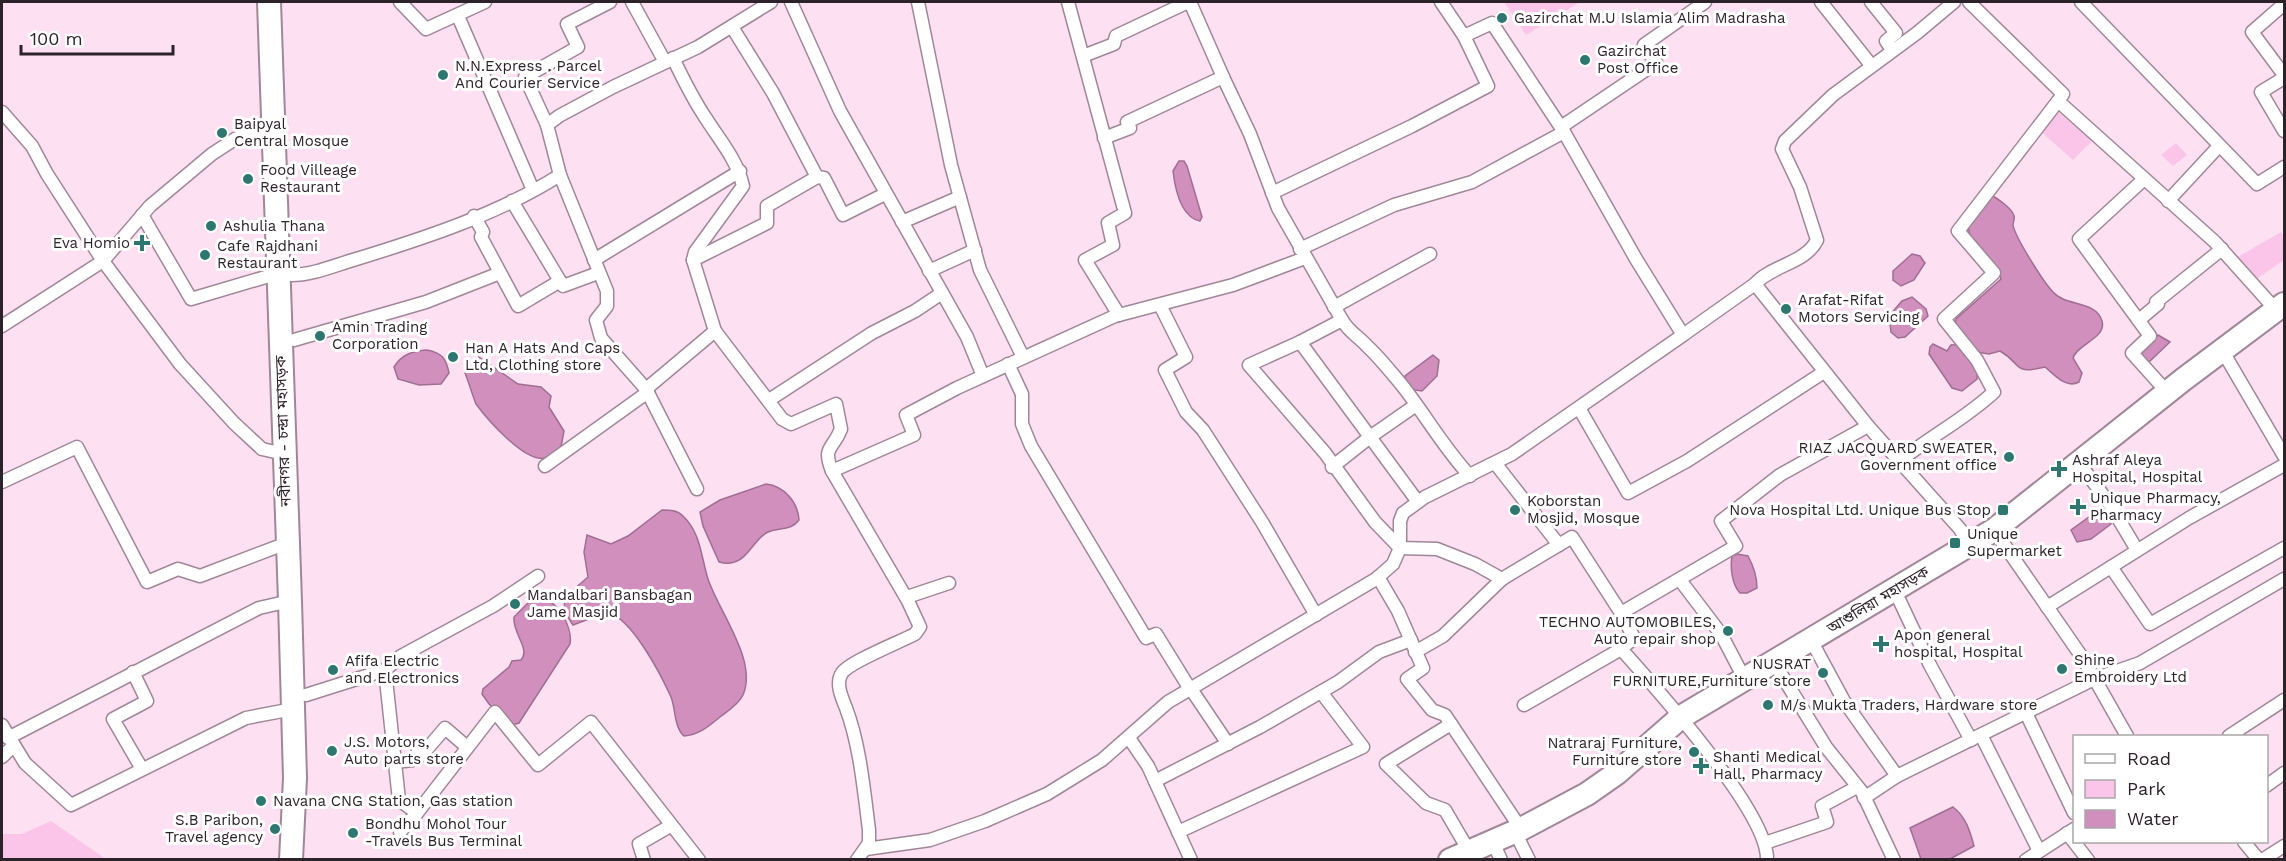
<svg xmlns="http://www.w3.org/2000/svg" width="2286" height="861" font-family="'Work Sans','Noto Sans Bengali',sans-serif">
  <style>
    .green { fill: #fbc5ea }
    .water { fill: #d18fbd; stroke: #a06e91; stroke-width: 1.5 }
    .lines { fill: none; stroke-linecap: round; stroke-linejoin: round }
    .street-casing { stroke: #a08798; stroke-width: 15 }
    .highway-casing { stroke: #a08798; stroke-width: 26 }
    .street { stroke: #fff; stroke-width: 12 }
    .highway { stroke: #fff; stroke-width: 22 }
    .poi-dot { fill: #2e7771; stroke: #fff; stroke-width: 2 }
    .labels { text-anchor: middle; stroke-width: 6; stroke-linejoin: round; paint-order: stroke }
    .poi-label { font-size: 15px; fill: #2c2229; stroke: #fff; text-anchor: start }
    .street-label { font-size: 15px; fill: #2c2229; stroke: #fff }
  </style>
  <rect width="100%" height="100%" fill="#fde1f3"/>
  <g class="green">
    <path d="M1504,2H1580L1526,35Z"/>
    <path d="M2057,111L2092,141L2073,160L2040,131Z"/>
    <path d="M2176,143L2187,155L2173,166L2161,155Z"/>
    <path d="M2281,232L2284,237V260L2255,280L2236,258Z"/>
    <path d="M51,821L106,859H2V834H22Z"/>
  </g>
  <g class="water">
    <path d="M1179,161H1184L1187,166L1202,217L1200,221C1180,217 1175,188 1173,171Z"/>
    <path d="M1991,195C1997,198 2013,209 2014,216C2015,219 2013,222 2013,225C2015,237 2044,283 2053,292C2066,307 2096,300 2102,321C2107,338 2077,344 2073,358L2082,373L2079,382C2066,389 2055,375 2045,367C2011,375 2023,364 2000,351L1989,354L1976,352L1955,326L1956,319L2001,279L1997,267L1970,236C1964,220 1981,207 1991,195Z"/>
    <path d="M1912,254L1920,256L1925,263L1914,280L1901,286L1893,280V271Z"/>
    <path d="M1912,297L1926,309L1928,316L1905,337L1898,338L1891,332L1889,316L1902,301Z"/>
    <path d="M2158,335L2170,342L2150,361H2144L2139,354Z"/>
    <path d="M1933,344L1947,351L1951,345C1965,343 1979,367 1977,379L1962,391L1952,388L1929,354L1930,347Z"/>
    <path d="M427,350C442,353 446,358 449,373L441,384L419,385L398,379L394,367C402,354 413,351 427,350Z"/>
    <path d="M1433,355L1439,360L1437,376L1422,391L1409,389L1404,382L1405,376Z"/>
    <path d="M479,357L518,384L541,387L551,396L549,407L564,431L561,447C556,451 550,457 545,458C525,463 487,419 476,404C474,400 468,380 465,373L471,362Z"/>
    <path d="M766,484C784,486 798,502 799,520C791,531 779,527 768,532C751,540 746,570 719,562L703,526L700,512L720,500Z"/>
    <path d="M2100,509H2105L2110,516L2111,524L2091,539L2077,542L2071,530Z"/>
    <path d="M662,510C670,510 677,510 683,516C701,533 701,557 708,579C719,612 758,661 743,695C739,704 728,711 720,717C709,726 699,735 684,736C674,727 676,710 671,697C661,675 632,618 607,612L573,625L564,611L565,597L588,577L584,552L587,535L611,544L628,536Z"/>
    <path d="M1737,554L1748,556C1754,567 1757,576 1757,588L1747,593H1740C1732,585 1730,567 1732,556Z"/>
    <path d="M538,598C557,598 573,627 570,644L519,723L512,725L489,704L482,694L483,689L509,667L512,661L521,660C531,649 512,633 514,617L529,602Z"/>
    <path d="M1953,807C1966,817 1970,831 1974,846L1950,859H1921L1910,828Z"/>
  </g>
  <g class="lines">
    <defs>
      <g id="street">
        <path d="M400,2L426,29L485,2"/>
        <path d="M632,2L665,62"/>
        <path d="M771,2L698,47L613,87L559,116L547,125L560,175L607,291V306L596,320L601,338L646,389L715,331L782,419L791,424L836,404L841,429C833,450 822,446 832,471L908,601L920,627L915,634C900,642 849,662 842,673C835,683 842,698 846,708C860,745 864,791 869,830V843L857,860"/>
        <path d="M791,2L840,111L967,337L983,376"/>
        <path d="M918,2L951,165L980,270L1023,357"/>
        <path d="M1068,2L1125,213L1108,223L1113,245L1085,260L1119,315"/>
        <path d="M1441,2L1464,36L1492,23L1564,132"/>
        <path d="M1821,2L1871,65"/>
        <path d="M1871,2L1896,33L1886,41L1892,50"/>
        <path d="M1969,2L2063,94L2058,101"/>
        <path d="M2081,2L2257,184L2284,167"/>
        <path d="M2284,4L2252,32L2284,75"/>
        <path d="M458,16L533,190"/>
        <path d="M1083,56L1114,44L1116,36L1188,2"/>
        <path d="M673,58C683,79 694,101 707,120C721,142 737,160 743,186L695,252L693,260L715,331"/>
        <path d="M1223,77L1250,134L1278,208L1342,320L1300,342L1418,502"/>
        <path d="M2284,78L2261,92L2284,131"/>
        <path d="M2,112L32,146L47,174L103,261L180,364L234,423L262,449L284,454"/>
        <path d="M547,125L525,77L578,47L567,24L610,2"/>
        <path d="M1561,127L1656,63L1644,45L1705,2"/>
        <path d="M1104,138L1130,128L1127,122L1223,77L1190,2"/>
        <path d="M817,177L824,178L843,215L885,194"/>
        <path d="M2143,180L2079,239L2150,336L2132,353L2167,392"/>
        <path d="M1272,193L1412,126L1488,86L1464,36"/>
        <path d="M512,201L563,286L598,273"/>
        <path d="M2168,201L2219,146"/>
        <path d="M142,215L191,299L279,273"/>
        <path d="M474,216L483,232L481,237L518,306L560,281"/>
        <path d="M902,222L960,197"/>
        <path d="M1300,249L1394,205L1472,182L1564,132L1636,259L1683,335L1755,284L1868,426L1960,529L1969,545"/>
        <path d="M594,260L740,171"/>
        <path d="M693,260L767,223V206L817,177L773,93L732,27"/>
        <path d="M929,271L975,250"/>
        <path d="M291,275C312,275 333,266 353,260C422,239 499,214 560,175"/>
        <path d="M1755,284C1772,265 1806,263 1817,240L1800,187L1782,149L1785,141L1833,95L1917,33L1954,2"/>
        <path d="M1160,305L1186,357L1165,370L1186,412L1203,430L1262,522L1316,615"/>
        <path d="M1334,307L1430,254"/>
        <path d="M1342,320C1349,332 1358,336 1367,346C1379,357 1390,371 1401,384C1425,414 1443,447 1470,476"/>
        <path d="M2139,320L2158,304L2156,302L2222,249"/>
        <path d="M2,326L103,261L150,206L212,154L235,139L273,125"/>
        <path d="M294,340L426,302L500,273"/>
        <path d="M1300,342L1249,365L1325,453L1375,522L1400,548L1437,549L1475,564L1502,579L1572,537L1621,613"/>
        <path d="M2222,350L2284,456"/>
        <path d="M1008,364L1022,394V424L1031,446L1146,638L1156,634L1190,689"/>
        <path d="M646,389L697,489"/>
        <path d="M769,400L872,333L915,311L942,293"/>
        <path d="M1579,408L1628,493L1687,461L1824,372"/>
        <path d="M1900,461C1931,436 1965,419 1994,392L1977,360L1944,319L1994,273L1958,231L2058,101L2215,242L2276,310"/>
        <path d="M1495,463L1559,545"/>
        <path d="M2079,463L2109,503L2137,550"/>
        <path d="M545,466L648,392"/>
        <path d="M1332,467L1370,437L1416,405"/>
        <path d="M832,471L914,435L906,415L957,388L1115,316L1233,285L1305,258"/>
        <path d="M2,482L77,447L147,582L178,569L200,576L287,543"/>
        <path d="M1994,530L2084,660L2127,736"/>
        <path d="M2111,567L2189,518L2284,465"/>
        <path d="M1378,577L1398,611L1423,668L1407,679L1432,710L1445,715L1521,829"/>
        <path d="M1680,580L1721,634L1744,678"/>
        <path d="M1895,591L1930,665L1971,740"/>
        <path d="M907,597L949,583"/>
        <path d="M2047,607L2111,567L2150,624L2284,548"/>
        <path d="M1811,640L1844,701L1897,776"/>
        <path d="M1415,652L1443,636L1502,579"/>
        <path d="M1773,661L1826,747L1862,792L1894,860"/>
        <path d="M385,670L401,656L493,606L538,576"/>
        <path d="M133,672L147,701L113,719L142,769"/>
        <path d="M1191,689L1228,744"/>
        <path d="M306,695L385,670L399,800L417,813L495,712L538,765L591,722L699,860"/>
        <path d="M1524,705L1621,649"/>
        <path d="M2026,713L2074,813"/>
        <path d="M1451,724L1386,764L1426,803L1445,810L1469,851"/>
        <path d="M2,725L25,763L71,805L246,718L293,709"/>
        <path d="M1981,735L2039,851"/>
        <path d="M2229,736L2284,700"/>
        <path d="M8,738L259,608L290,601"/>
        <path d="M1129,738L1148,766L1191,860"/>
        <path d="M2,757L13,746"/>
        <path d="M395,762L413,760L418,752L422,755L445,728L467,747"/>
        <path d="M1155,781L1260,727L1338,682L1379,652L1411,640"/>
        <path d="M2266,786L2284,773"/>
        <path d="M1864,798L1897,776L2094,679L2140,663L2284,579"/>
        <path d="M400,832L417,813"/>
        <path d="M1178,832L1363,747L1321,692"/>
        <path d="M1515,832L1529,860"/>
        <path d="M2067,833L2088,860"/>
        <path d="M1493,842L1501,860"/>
        <path d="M2244,842L2259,860"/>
        <path d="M1765,843L1827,822L1822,806L1857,787"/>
        <path d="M866,849L930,840L985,821L1047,794L1102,760L1168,702L1376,579L1393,564L1400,548V521L1403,513L1425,497L1512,454L1683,335"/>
        <path d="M644,860L639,844L670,826"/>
        <path d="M1767,860C1769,813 1655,687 1621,649L1634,638L1621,613L1736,546L1721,521L1780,475L1868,426"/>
        <path d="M2026,860L2074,829"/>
        <path d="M2262,860L2284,846"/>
      </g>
      <g id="highway">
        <path d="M269,2L290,601L295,778L291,860"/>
        <path d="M1450,860L1521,829L1587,794L1617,773L1681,717L1994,530L2184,379L2284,304"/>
      </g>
    </defs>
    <use href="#street" class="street-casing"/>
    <use href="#highway" class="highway-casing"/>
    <use href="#street" class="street"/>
    <use href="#highway" class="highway"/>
  </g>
  <g class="poi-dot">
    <circle cx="1502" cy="18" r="6"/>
    <circle cx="1585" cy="60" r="6"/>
    <circle cx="443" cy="75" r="6"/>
    <circle cx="222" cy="133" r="6"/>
    <circle cx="248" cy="179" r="6"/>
    <circle cx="211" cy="226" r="6"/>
    <path d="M139 234h6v6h6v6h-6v6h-6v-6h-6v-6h6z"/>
    <circle cx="205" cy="255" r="6"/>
    <circle cx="1786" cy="309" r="6"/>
    <circle cx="320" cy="336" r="6"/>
    <circle cx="453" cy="357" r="6"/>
    <circle cx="2009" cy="457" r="6"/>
    <path d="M2056 460h6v6h6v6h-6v6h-6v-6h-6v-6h6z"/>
    <path d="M2075 498h6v6h6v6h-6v6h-6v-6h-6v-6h6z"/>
    <circle cx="1515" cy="510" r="6"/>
    <rect x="1997" y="504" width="12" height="12" rx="3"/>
    <rect x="1949" y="537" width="12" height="12" rx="3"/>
    <circle cx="515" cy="604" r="6"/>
    <circle cx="1728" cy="631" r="6"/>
    <path d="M1878 635h6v6h6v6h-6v6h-6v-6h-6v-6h6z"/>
    <circle cx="2062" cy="669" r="6"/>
    <circle cx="333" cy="670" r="6"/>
    <circle cx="1823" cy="673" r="6"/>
    <circle cx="1768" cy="705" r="6"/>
    <circle cx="332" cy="751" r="6"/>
    <circle cx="1694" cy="752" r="6"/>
    <path d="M1698 757h6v6h6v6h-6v6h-6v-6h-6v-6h6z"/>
    <circle cx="261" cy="801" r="6"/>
    <circle cx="275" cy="829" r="6"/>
    <circle cx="353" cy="833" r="6"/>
  </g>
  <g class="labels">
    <g class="poi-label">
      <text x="1514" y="23">Gazirchat M.U Islamia Alim Madrasha</text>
      <text x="1597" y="56">Gazirchat<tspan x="1597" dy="17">Post Office</tspan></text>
      <text x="455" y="71">N.N.Express . Parcel<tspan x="455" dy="17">And Courier Service</tspan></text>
      <text x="234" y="129">Baipyal<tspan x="234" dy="17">Central Mosque</tspan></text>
      <text x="260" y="175">Food Villeage<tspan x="260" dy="17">Restaurant</tspan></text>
      <text x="223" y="231">Ashulia Thana</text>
      <text x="130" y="248" text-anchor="end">Eva Homio</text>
      <text x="217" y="251">Cafe Rajdhani<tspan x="217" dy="17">Restaurant</tspan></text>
      <text x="1798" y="305">Arafat-Rifat<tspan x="1798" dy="17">Motors Servicing</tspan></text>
      <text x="332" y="332">Amin Trading<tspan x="332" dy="17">Corporation</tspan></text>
      <text x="465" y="353">Han A Hats And Caps<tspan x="465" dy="17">Ltd, Clothing store</tspan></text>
      <text x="1997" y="453" text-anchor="end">RIAZ JACQUARD SWEATER,<tspan x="1997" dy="17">Government office</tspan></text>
      <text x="2072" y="465">Ashraf Aleya<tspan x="2072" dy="17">Hospital, Hospital</tspan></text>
      <text x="2090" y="503">Unique Pharmacy,<tspan x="2090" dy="17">Pharmacy</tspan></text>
      <text x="1527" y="506">Koborstan<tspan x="1527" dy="17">Mosjid, Mosque</tspan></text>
      <text x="1991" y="515" text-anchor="end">Nova Hospital Ltd. Unique Bus Stop</text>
      <text x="1967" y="539">Unique<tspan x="1967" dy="17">Supermarket</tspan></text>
      <text x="527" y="600">Mandalbari Bansbagan<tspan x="527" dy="17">Jame Masjid</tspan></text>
      <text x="1716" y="627" text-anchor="end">TECHNO AUTOMOBILES,<tspan x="1716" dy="17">Auto repair shop</tspan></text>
      <text x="1894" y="640">Apon general<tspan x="1894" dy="17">hospital, Hospital</tspan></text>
      <text x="2074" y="665">Shine<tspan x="2074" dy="17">Embroidery Ltd</tspan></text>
      <text x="345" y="666">Afifa Electric<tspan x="345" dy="17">and Electronics</tspan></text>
      <text x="1811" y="669" text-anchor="end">NUSRAT<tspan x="1811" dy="17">FURNITURE,Furniture store</tspan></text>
      <text x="1780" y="710">M/s Mukta Traders, Hardware store</text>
      <text x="344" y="747">J.S. Motors,<tspan x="344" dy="17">Auto parts store</tspan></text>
      <text x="1682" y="748" text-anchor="end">Natraraj Furniture,<tspan x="1682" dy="17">Furniture store</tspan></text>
      <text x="1713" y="762">Shanti Medical<tspan x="1713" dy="17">Hall, Pharmacy</tspan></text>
      <text x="273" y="806">Navana CNG Station, Gas station</text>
      <text x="263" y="825" text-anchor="end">S.B Paribon,<tspan x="263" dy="17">Travel agency</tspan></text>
      <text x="365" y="829">Bondhu Mohol Tour<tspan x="365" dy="17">-Travels Bus Terminal</tspan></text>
    </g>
    <g class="street-label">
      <text transform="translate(283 431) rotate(-92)" y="5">নবীনগর - চন্দ্রা মহাসড়ক</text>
      <text transform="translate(1878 600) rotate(-31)" y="5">আশুলিয়া মহাসড়ক</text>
    </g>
  </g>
  <rect width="2286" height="861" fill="none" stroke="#2c2229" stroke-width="6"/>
  <rect x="2073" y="735" width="195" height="108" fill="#ffffff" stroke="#aba7a9" stroke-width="1.5"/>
  <rect x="2085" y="754" width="30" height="9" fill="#ffffff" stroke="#aba7a9" stroke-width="1.5"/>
  <text x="2127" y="765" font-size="18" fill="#2c2229">Road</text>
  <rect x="2085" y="780" width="30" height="18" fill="#fbc5ea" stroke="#aba7a9" stroke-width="1.5"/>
  <text x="2127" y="795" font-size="18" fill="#2c2229">Park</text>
  <rect x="2085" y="810" width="30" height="18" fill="#d18fbd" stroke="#aba7a9" stroke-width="1.5"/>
  <text x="2127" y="825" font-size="18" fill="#2c2229">Water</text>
  <path d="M21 45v9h152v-9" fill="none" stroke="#2c2229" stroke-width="3"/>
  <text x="30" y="45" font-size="18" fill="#2c2229" stroke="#ffffff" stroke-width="4.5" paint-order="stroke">100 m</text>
</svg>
